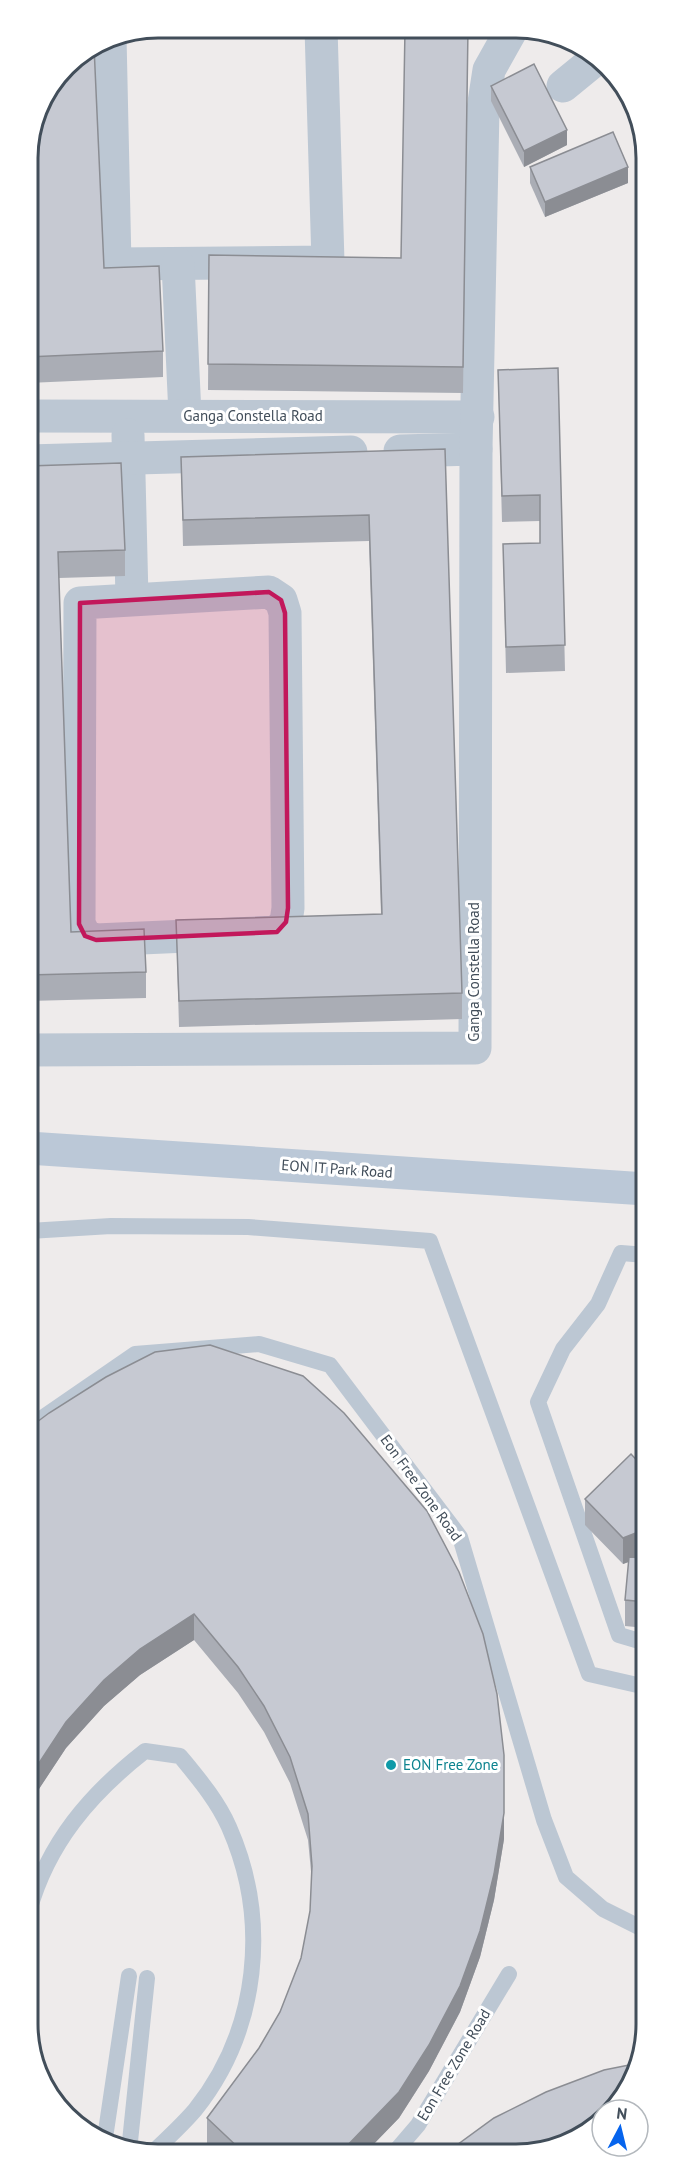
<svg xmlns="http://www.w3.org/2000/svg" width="674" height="2182" font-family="'PT Sans',sans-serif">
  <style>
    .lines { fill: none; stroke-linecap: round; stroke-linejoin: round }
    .lane { stroke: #bcc7d3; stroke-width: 16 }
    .street { stroke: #bcc7d3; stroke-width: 33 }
    .secondary { stroke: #bbc8d7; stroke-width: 33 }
    .wall { fill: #aaadb5 }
    .shaded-wall { fill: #8b8d93 }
    .building { fill: #c6c9d2; stroke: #8b8d93; stroke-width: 1.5 }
    .marked { fill: #c2185b; fill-opacity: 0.2; stroke: #c2185b; stroke-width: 4.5; stroke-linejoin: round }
    .culture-dot { fill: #0f9aa8; stroke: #fff; stroke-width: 2 }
    .labels { text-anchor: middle; stroke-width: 6; stroke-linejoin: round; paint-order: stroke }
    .street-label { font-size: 15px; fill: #424e5a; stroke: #fff }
    .culture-label { font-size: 15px; fill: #0d838f; stroke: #fff; text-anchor: start }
    .rim { fill: none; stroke: #424e5a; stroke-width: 3 }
  </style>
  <rect width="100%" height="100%" fill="#eeebeb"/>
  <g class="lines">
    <g class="lane">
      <path d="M29,1231L111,1226L248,1227L430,1241L589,1674L646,1687"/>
      <path d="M646,1255L621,1253L598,1304L563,1349L538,1402L619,1635L646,1643"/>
      <path d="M29,1427L135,1354L259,1344L330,1365L460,1537L544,1820L566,1877L603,1909L647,1931"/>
      <path d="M29,1911C48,1843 90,1794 145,1751L180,1756C198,1778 217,1800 229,1827C270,1920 259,2030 195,2110C182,2125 167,2139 153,2152"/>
      <path d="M105,2138L129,1976"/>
      <path d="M129,2151L147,1978"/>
      <path d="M394,2153L418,2125L509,1974"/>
    </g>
    <g class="street">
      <path d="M110,36L115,264L328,262L321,28"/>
      <path d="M563,86L596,59"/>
      <path d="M178,264L185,415"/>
      <path d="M28,416L478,417"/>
      <path d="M128,435L132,598"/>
      <path d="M400,451L476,449"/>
      <path d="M28,461L351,452"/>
      <path d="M269,592L281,600L285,613L288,908L286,922L277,932L96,940L85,936L79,924L80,603Z"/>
      <path d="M28,1050L475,1048L476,449L483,109L489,70L512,29"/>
    </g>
    <path class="secondary" d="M28,1148L646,1189"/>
  </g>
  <g class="wall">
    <path d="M468,29L463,393L208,390L209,255L401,258Z"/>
    <path d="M491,86L567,145L524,167L491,101Z"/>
    <path d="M27,149L104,268L163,351V377L28,383Z"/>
    <path d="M530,167L628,183L545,217L530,183Z"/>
    <path d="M558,368L565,671L506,673L503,544L540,543V521L502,522L498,370Z"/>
    <path d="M445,449L462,993V1019L179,1027L176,920L381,914L369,541L183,546L181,457Z"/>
    <path d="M28,466L125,550V576L59,578L71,932L146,972V998L28,1001Z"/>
    <path d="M29,1428L504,1839L494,1900L480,1957L460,2012L429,2071L399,2118L366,2152H216L207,2144V2118L259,2048L280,2012L301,1958L310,1911L312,1882L308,1840L290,1783L264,1732L238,1693L194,1640L140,1675L104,1706L66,1748L33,1798Z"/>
    <path d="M646,1470V1555L639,1558H646V1628L625,1626V1600L629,1562L623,1564L585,1525V1499Z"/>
  </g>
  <g class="shaded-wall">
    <path d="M567,130V145L524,167V151Z"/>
    <path d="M628,167V183L545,217V202Z"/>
    <path d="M646,1529V1555L623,1564V1538Z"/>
    <path d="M194,1614V1640L140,1675L104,1706L66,1748L33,1798L29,1809V1783L33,1772L66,1722L104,1680L140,1649Z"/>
    <path d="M504,1813V1839L494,1900L480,1957L460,2012L429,2071L399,2118L366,2152H341Z"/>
  </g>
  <g class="building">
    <path d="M405,29H468L463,367L208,364L209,255L401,258Z"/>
    <path d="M94,46L104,268L159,266L163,351L27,357V149L40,100L65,65Z"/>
    <path d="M534,64L567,130L524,151L491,86Z"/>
    <path d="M613,132L628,167L545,202L530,167Z"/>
    <path d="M558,368L565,645L506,647L503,544L540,543V495L502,496L498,370Z"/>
    <path d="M445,449L462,993L179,1001L176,920L382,914L369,515L183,520L181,457Z"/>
    <path d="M121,463L125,550L58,552L71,932L144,929L146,972L28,975V466Z"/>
    <path d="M210,1345L303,1376L344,1413L427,1511L459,1572L483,1634L497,1694L504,1755V1813L494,1874L480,1931L460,1986L429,2045L399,2092L341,2152H243L207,2118L259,2048L280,2012L301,1958L310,1911L312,1866L308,1814L290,1757L264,1706L238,1667L194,1614L140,1649L104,1680L66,1722L33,1772L29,1783V1428L49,1413L106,1377L155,1352Z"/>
    <path d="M631,1454L646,1470V1529L623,1538L585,1499Z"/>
    <path d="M629,1557L646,1558V1602L625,1600Z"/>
    <path d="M634,2064L615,2110H602V2118L542,2153H446L494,2118L546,2092L604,2070Z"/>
  </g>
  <path class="marked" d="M269,592L281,600L285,613L288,908L286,922L277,932L96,940L85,936L79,924L80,603Z"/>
  <circle class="culture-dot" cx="391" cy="1765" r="6"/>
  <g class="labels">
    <g class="street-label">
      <text x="253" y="421">Ganga Constella Road</text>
      <text transform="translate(474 972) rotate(-90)" y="5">Ganga Constella Road</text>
      <text transform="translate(337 1169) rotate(4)" y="5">EON IT Park Road</text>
      <text transform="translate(421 1488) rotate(54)" y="5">Eon Free Zone Road</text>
      <text transform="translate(454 2065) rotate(-59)" y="5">Eon Free Zone Road</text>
    </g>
    <g class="culture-label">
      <text x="403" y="1770">EON Free Zone</text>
    </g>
  </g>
  <path d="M0 0H674V2182H0ZM158 38H516A120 120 0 0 1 636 158V2024A120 120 0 0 1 516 2144H158A120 120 0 0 1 38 2024V158A120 120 0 0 1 158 38Z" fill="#fff" fill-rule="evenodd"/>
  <path class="rim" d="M158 38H516A120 120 0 0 1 636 158V2024A120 120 0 0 1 516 2144H158A120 120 0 0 1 38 2024V158A120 120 0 0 1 158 38Z"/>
  <g transform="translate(620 2128) rotate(7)"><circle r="28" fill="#ffffff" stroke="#b3b8bd" stroke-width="1.5"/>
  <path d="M0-4.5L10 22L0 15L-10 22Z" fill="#0664ed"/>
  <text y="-9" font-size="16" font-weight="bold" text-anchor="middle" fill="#424e5a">N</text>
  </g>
</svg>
